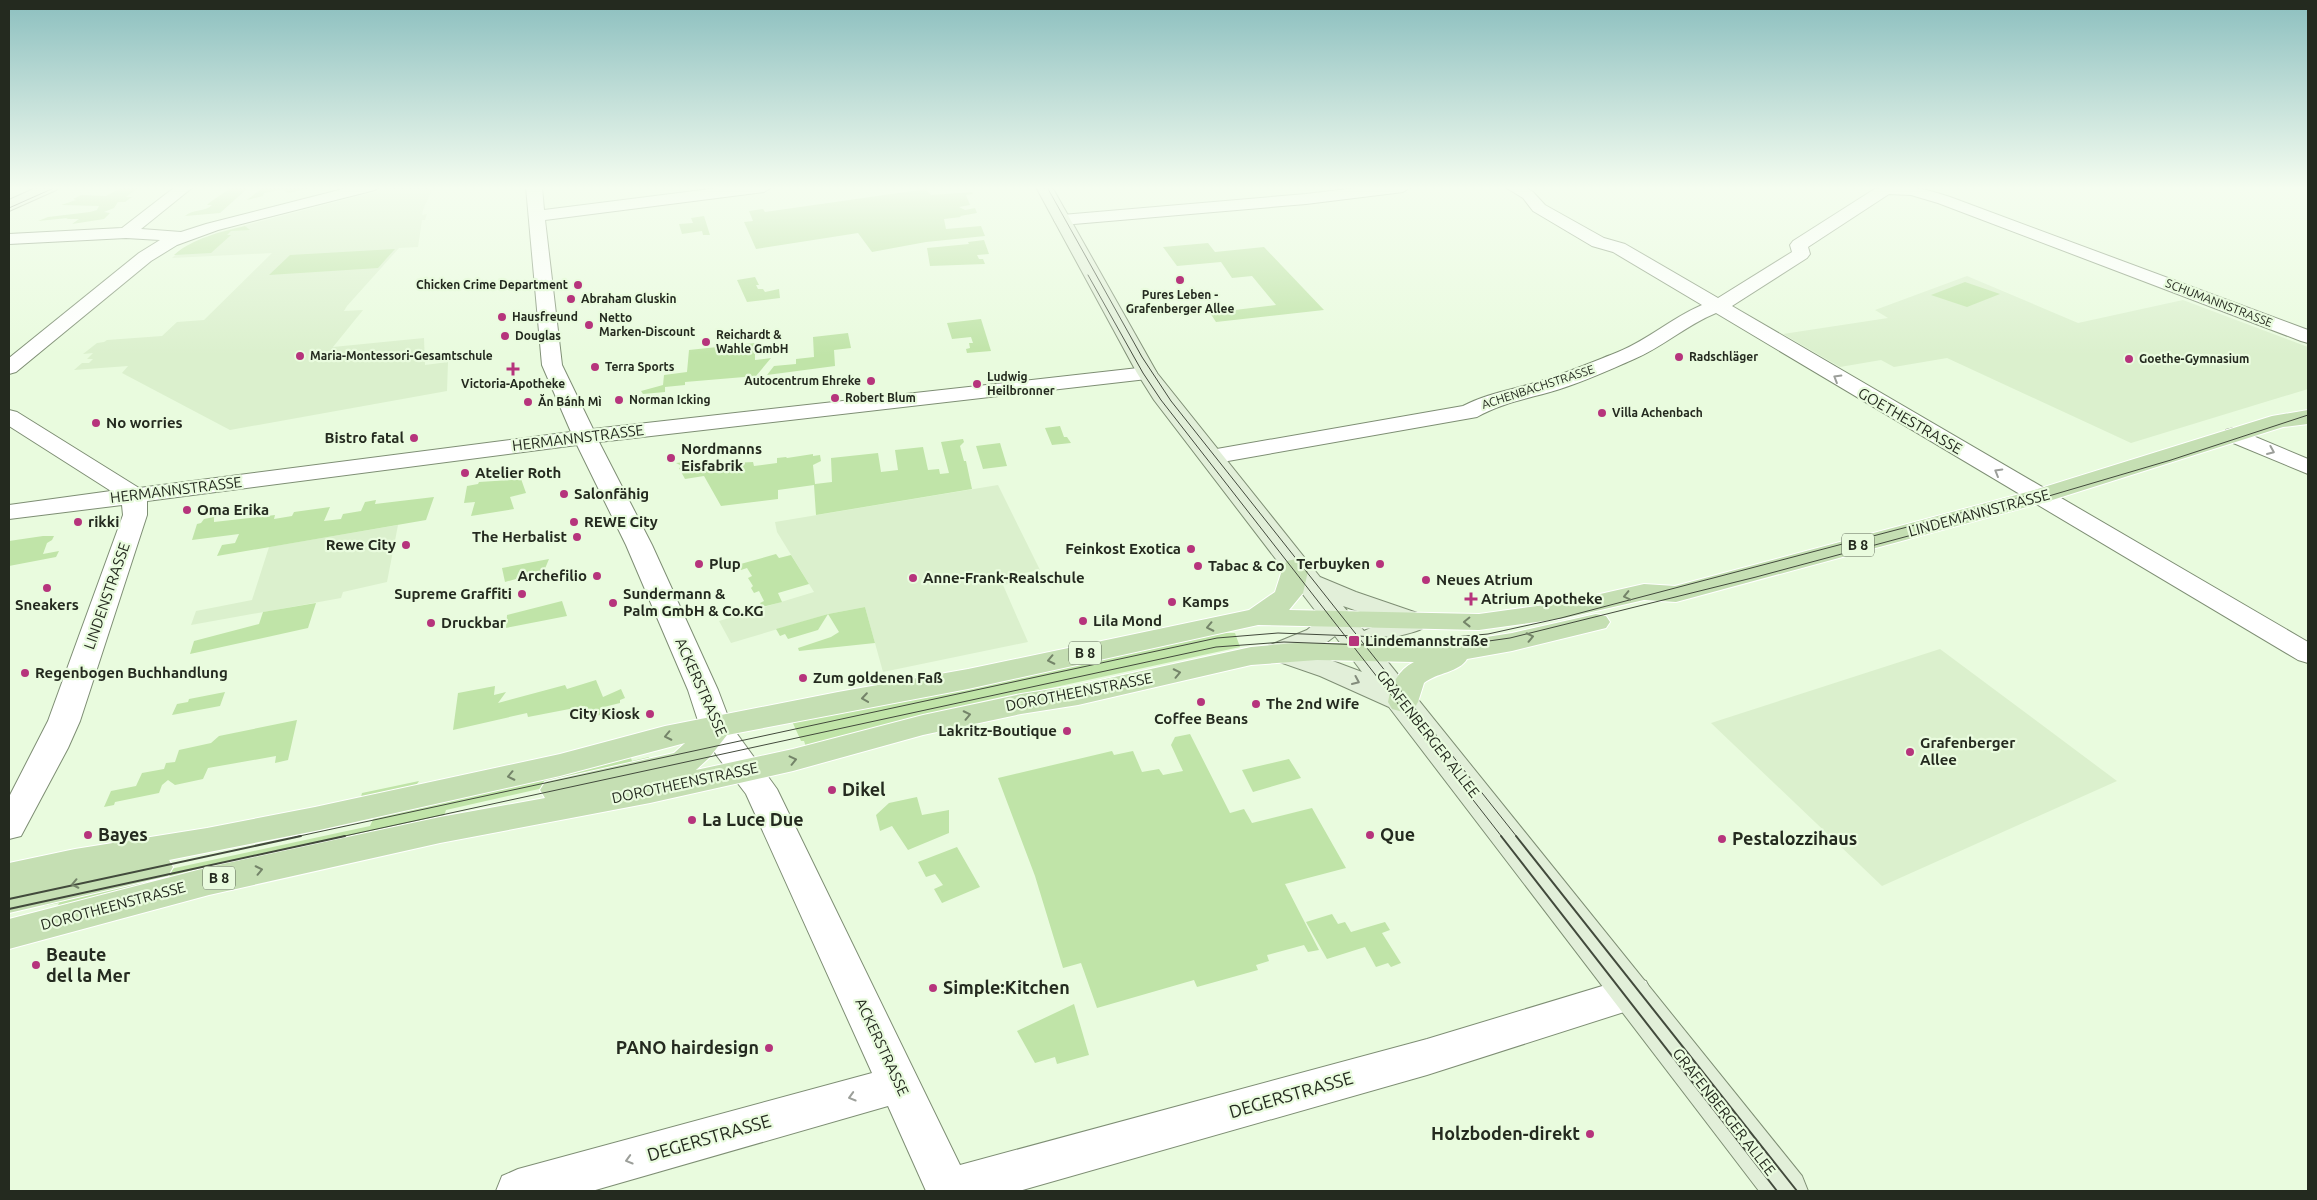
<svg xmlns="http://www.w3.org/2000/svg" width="2317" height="1200" font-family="Ubuntu,sans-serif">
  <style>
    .built { fill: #dbf0cd }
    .green { fill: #c0e4a8 }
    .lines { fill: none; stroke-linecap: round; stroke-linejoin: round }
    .street-casing { stroke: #7e8e74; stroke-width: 2 }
    .secondary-casing { stroke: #7e8e74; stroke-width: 2 }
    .primary-casing { stroke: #fff; stroke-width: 2 }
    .street { fill: #fff; fill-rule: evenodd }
    .secondary { fill: #e2efd9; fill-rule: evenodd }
    .primary { fill: #c5dfb3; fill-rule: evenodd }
    .tram-far1 { stroke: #424a3c; stroke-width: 1 }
    .tram { stroke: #424a3c; stroke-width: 2 }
    .oneway { stroke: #9c9f9a }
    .oneway2 { stroke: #748469 }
    .oneway3 { stroke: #838c7c }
    .poi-dot { fill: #b6347c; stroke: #e9fbde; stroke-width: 2 }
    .labels { text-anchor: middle; stroke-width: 4.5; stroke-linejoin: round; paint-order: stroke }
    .far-poi-label { font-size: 12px; font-weight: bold; fill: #242a1f; stroke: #e9fbde; text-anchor: start }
    .far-street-label { font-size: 12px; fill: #242a1f; stroke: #e9fbde }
    .shield { fill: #e9fbde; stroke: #5f6958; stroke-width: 1 }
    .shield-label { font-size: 14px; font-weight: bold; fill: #242a1f }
    .street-label { font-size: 15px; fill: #242a1f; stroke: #e9fbde }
    .poi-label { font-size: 15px; font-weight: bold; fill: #242a1f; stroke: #e9fbde; text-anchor: start }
    .near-poi-label { font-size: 18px; font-weight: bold; fill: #242a1f; stroke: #e9fbde; text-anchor: start }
    .near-street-label { font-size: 18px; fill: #242a1f; stroke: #e9fbde }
  </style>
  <rect width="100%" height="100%" fill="#e9fbde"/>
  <g class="built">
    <path d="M394,187H426L432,190L423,210L422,215L427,214L425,220H422L418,247L399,248L347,306L344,311L363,310L333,347L424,338L425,365L448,362L447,391L230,430L122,373L128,366L74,370L82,363H89L93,359H87L93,353L83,354L97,343L104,342L107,340L162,336L177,322L204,320L272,253L172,258L183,248L219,232Z"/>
    <path d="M1967,276L2078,323L2183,300L2308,347V389L2131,443L1947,358L1894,367L1881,360L1840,367L1783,334L1888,318L1875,310Z"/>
    <path d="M998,485L1040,570L1019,574L1022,581L1003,585L1028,642L883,672L865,607L828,614L731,643L719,621L814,592L777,532L775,522Z"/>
    <path d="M398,525L387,582L343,592L341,598L191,625L196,611L252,600L269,547Z"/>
    <path d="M1940,649L2117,781L1882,886L1711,723Z"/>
  </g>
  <g class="green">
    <path d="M123,187H139L126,197H132L125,202H118L114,208L104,212L110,213L104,219L72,224L79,219H66L68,218L38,221L48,217L90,212L97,210L99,206L61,205L76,200L73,199L81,195L106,196Z"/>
    <path d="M232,187H249L220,213L185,216C193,209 205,212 212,205H207L209,203Z"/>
    <path d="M313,187L289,193L284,191L285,189L264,193L263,196L247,200L262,188Z"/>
    <path d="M926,189L931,195L972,192L973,194L966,195L970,205L959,207L965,210L975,208L977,213L960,216L961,217L944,219L946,229L981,226L985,236L926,242L872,252L858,233L756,249L744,222L753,221L749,211L763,209L765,212Z"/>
    <path d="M704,216L710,235H703L702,231L682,234L679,224L693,223L691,218Z"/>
    <path d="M245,226L250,230L231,231L227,235H231L211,253L174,255C193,238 221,232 245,226Z"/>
    <path d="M984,240L989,254L977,255L979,259H983L985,264L930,266L927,248L969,244L968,242Z"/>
    <path d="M1208,243L1215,252L1264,247L1324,310L1216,322L1210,313L1276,305L1252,276L1232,278L1221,262L1177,266L1163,247Z"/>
    <path d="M395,249L378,268L269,275L290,255Z"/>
    <path d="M755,277L759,285H756L758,289H763L765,292L779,289L780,298L747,302L737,280Z"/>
    <path d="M1965,282L2000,294L1967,307L1931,295Z"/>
    <path d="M981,319L991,351L967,353L966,349L970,348L969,343H973L971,337L952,339L947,323Z"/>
    <path d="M848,333L851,348L834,350L835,366L767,375L774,366L796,364V359L814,357L813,337Z"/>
    <path d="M755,343V360L771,358L756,376L685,382V385L665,387V392L643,394L641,391L663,385L664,375L687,372L689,350Z"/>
    <path d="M1060,426L1064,437H1067L1071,443L1052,445L1045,428Z"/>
    <path d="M963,439L964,442L960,446L964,461H966L972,489L816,515L814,485L778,490V499L721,506L704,476L685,479L679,468L682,467L680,465L676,463L694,461V468L732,465L733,463L753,462L754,466L777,463V458L786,457L787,458L813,454V456L820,455L821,461L813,465L815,484L832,482L831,458L878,453L881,472L898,470L895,450L923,447L928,470L939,469L940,474L949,473L941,442Z"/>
    <path d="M1000,443L1007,466L983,469L976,446Z"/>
    <path d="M520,476L526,493L510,497L514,509L471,516L475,502L464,503L467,486L478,484L479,482L512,480V477Z"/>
    <path d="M434,497L426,520L217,556L222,545L235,543L239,534L192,540L197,524L201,523L204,519L214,517V522L275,515L274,519L292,516L294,512L330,507L324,521L341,519L343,514L361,511L365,502L376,500L375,504Z"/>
    <path d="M43,536H54L52,540L47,543L43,554L59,551L56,557L9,566V541Z"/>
    <path d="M776,554L779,558L791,555L809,584L778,593L782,602L762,607L760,603L764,601L759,591L754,593L751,588L753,586L748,578L752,576L747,568L741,570L737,565Z"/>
    <path d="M549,559L544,571L505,582L502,568Z"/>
    <path d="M562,601L567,616L506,628L507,615Z"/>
    <path d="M316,603L308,628L190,654L194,641L259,624L263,612Z"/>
    <path d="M865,607L875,643L799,651L798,648L831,637L839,632L828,614L818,630L788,639L785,634L780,636L776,629L828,614Z"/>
    <path d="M1222,633H1235L1240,647L916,717L806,747L804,741H801L791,719L893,703Z"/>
    <path d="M596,680L603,697L621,689L625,698L620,700V703L600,708V715L585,720V706L528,717L527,713L453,730L458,693L495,686L494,695L506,692L498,703L565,685L567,689Z"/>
    <path d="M225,692L220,706L172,715L177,704L188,702L189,699Z"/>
    <path d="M297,720L288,760L275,763L276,756L208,768L203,779L175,785L168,780L162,785L159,793L115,802L114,805L104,807L111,791L136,786L142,773L164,769L166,763L175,762L179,750L211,743L219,736Z"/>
    <path d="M1190,734L1230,813L1244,809L1252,823L1312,808L1346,868L1285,884L1319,950L1308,952L1304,945L1267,955L1269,961L1256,965L1258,970L1197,987L1194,980L1097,1008L1081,963L1063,968L1035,876L998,778L1112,751L1114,755L1133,751L1142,772L1159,769L1163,775L1183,771L1171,745L1175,737Z"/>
    <path d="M630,755L632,761L649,757V764L446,810L443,819L55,911L59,903L43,906L50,895L370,826L375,815Z"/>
    <path d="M1289,759L1301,778L1253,792L1242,770Z"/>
    <path d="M419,781L415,787L361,797L362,793Z"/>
    <path d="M917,797L922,815L949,810V833L908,850L892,826L880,831L876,815L889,803Z"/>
    <path d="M957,847L980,887L942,903L934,889L943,885L935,874L926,877L918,862Z"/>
    <path d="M1332,914L1338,924L1345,922L1351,932L1385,922L1390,930L1382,933L1401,963L1391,967L1388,963L1376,967L1365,947L1327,959L1306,922Z"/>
    <path d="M1074,1004L1089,1055L1057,1064L1055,1057L1035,1063L1017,1031Z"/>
  </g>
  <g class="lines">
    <defs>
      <g id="street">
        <path d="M175,187H193L141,229L181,232L206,224L351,187H378L375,190L218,230L177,245L151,261L16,372L9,374V358L139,253L160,240L126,238L9,244V234L122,228Z"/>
        <path d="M526,187H542L544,210L726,187H772L764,192L545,220L562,365L593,429L1147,367L1154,369L1157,373L1154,377L1147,379L599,442L652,545L718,690L732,727L777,789L960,1165L1427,1039L1632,977L1646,981L1652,993L1646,1005L1427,1075L1019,1191H926L888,1106L592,1191H496L502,1176L518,1169L872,1073L746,794L717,756L700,727L688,690L626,545L577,445L147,501V515L80,721L68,748L21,836L9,839V797L48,721L123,515L122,505L9,519V505L111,491L9,426V410L17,412L139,488L571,432L542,365Z"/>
        <path d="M1364,187H1411L1403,192L1306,204L1062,225L1056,223L1054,220L1056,217L1062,215L1306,194Z"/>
        <path d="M1505,187H1525L1533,192L1545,205L1604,238L1625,244L1718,298L1792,252L1790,245L1793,241L1873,190C1897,181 1926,189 1950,197L2308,330V343L2301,341L1938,203L1911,195L1889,194L1808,247L1810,254L1807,258L1732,306L2308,642V663L2298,660L1716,313C1686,325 1662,348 1632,360C1609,370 1585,381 1560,389C1532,398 1503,402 1477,417L1211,464L1203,462L1199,457L1203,452L1211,450L1463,406C1489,392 1519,389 1547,379C1571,371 1595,361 1618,352C1648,340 1673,317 1702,305L1613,252L1592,246L1533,211L1523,198Z"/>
        <path d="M2234,428L2308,459V474L2226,440L2223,435L2226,430Z"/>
      </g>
      <g id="secondary">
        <path d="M38,187H59L56,190L9,211V200Z"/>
        <path d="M1036,187H1052L1157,373L1320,577L1356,592L1426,616L1430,622C1419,638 1387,630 1379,651L1802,1176L1808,1191H1759L1389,707L1320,676L1268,658L1263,652L1268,646L1307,630L1321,618L1154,400L1137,373ZM1343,606L1386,621L1364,631ZM1335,636L1362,672L1306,651L1327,642Z"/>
      </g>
      <path id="primary" d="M2308,410V424L2283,427L2049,501L1676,602L1644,600L1565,618L1479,630L1258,625L968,689L727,735L709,758L696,770L793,749L923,715L1021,694L1078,685L1251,647L1295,643H1448L1512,633L1596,614L1606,616L1610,622L1606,628L1512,651L1467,659C1460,672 1436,673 1424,683L1418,702L1414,709L1403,712L1392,709L1388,702C1391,685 1398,670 1414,662L1317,660L1251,665L1078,705L1021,714L923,735L793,771L650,803L440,843L209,895L9,949V919L209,867L440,817L545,798L540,790L545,782L674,753L685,743L560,776L315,831L169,860L173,867L168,876L9,913V863L75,849L207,828L315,807L560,754L665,726L838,692L968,669L1249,610L1275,592L1283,567L1287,561L1296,559L1305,561L1309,567L1303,593L1289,610L1479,614L1565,602L1644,584L1675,586L2031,491L2272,416Z"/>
    </defs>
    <use href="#street" class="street-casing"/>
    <use href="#secondary" class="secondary-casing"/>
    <use href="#primary" class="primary-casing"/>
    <use href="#street" class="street"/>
    <use href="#secondary" class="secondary"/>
    <use href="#primary" class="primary"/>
    <g class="tram-far1">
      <path d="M1047,187L1142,357L1171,401L1517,837"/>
      <path d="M9,208L56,187"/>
      <path d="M1088,275L1143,373L1161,400L1502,837"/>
      <path d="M295,837L1217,638L1278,633L1432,639L1488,634L1561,618L2029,495"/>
      <path d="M340,837L1216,647L1284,642L1419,647L1453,646L1510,638L1756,577L1964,521L2171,460L2308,415"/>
    </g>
    <g class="tram">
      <path d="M1501,836L1777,1191"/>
      <path d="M1516,836L1797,1191"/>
      <path d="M9,899L301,836"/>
      <path d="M9,909L345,836"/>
    </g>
  </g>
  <defs><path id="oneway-chevron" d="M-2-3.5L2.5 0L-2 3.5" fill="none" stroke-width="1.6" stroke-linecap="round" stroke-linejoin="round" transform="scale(1.25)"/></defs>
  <g class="oneway">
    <use href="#oneway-chevron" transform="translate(1837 378) rotate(-149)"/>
    <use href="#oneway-chevron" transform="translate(2271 451) rotate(23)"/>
    <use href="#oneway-chevron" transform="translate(1998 472) rotate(-150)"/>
    <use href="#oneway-chevron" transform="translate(852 1097) rotate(164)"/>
    <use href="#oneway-chevron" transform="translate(629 1160) rotate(164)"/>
  </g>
  <g class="oneway2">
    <use href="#oneway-chevron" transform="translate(1627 596) rotate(167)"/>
    <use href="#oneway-chevron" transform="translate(1467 622) rotate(179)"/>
    <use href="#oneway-chevron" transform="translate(1210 627) rotate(168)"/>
    <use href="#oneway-chevron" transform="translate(1530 637) rotate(-12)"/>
    <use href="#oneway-chevron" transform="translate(1051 660) rotate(168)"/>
    <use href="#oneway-chevron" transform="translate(1177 673) rotate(-12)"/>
    <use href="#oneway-chevron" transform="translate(865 698) rotate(172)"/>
    <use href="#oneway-chevron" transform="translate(967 715) rotate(-12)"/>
    <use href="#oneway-chevron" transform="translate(668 736) rotate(168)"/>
    <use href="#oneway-chevron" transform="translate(793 760) rotate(-13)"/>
    <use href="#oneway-chevron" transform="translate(511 776) rotate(168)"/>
    <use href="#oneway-chevron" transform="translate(259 870) rotate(-12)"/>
    <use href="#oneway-chevron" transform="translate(75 884) rotate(168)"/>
  </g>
  <use class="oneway3" href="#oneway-chevron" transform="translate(1356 681) rotate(24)"/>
  <linearGradient id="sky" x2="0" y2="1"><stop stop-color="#8cbfbf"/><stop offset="0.53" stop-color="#f5fdf0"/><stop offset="1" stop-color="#f5fdf0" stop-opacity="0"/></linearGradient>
  <rect width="2317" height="355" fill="url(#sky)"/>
  <g class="poi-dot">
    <circle cx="1180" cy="280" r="5"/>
    <circle cx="578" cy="285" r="5"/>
    <circle cx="571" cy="299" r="5"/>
    <circle cx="502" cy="317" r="5"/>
    <circle cx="589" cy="325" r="5"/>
    <circle cx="505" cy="336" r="5"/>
    <circle cx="706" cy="342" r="5"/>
    <circle cx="300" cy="356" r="5"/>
    <circle cx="1679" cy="357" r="5"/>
    <circle cx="2129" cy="359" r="5"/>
    <circle cx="595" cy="367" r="5"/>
    <path d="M510.5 361.5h5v5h5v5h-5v5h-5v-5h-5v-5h5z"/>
    <circle cx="871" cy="381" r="5"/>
    <circle cx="977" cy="384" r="5"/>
    <circle cx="835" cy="398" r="5"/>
    <circle cx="619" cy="400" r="5"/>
    <circle cx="528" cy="402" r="5"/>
    <circle cx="1602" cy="413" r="5"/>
    <circle cx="96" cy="423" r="5"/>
    <circle cx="414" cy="438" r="5"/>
    <circle cx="671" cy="458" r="5"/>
    <circle cx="465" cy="473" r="5"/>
    <circle cx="564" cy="494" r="5"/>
    <circle cx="187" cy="510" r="5"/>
    <circle cx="78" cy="522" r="5"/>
    <circle cx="574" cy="522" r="5"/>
    <circle cx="577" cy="537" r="5"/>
    <circle cx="406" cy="545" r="5"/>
    <circle cx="1191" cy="549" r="5"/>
    <circle cx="699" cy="564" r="5"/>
    <circle cx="1380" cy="564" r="5"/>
    <circle cx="1198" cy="566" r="5"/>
    <circle cx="597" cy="576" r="5"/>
    <circle cx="913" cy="578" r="5"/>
    <circle cx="1426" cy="580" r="5"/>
    <circle cx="47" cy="588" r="5"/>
    <circle cx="522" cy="594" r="5"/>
    <path d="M1468.5 591.5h5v5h5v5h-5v5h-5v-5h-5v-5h5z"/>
    <circle cx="1172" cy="602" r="5"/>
    <circle cx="613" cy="603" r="5"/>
    <circle cx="1083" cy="621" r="5"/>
    <circle cx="431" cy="623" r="5"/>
    <rect x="1348" y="635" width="12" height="12" rx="2.5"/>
    <circle cx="25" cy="673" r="5"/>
    <circle cx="803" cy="678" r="5"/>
    <circle cx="1201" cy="702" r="5"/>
    <circle cx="1256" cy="704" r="5"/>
    <circle cx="650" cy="714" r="5"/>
    <circle cx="1067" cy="731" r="5"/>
    <circle cx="1910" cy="752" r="5"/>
    <circle cx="832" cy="790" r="5"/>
    <circle cx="692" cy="820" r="5"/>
    <circle cx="88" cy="835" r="5"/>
    <circle cx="1370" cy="835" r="5"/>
    <circle cx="1722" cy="839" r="5"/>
    <circle cx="36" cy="965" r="5"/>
    <circle cx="933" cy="988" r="5"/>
    <circle cx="769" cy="1048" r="5"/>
    <circle cx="1590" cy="1134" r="5"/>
  </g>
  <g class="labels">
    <g class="far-poi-label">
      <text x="568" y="289" text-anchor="end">Chicken Crime Department</text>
      <text x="1180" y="299" text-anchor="middle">Pures Leben -<tspan x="1180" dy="14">Grafenberger Allee</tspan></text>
      <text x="581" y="303">Abraham Gluskin</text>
      <text x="512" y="321">Hausfreund</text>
      <text x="599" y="322">Netto<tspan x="599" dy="14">Marken-Discount</tspan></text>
      <text x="716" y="339">Reichardt &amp;<tspan x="716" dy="14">Wahle GmbH</tspan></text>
      <text x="515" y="340">Douglas</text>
      <text x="310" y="360">Maria-Montessori-Gesamtschule</text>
      <text x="1689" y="361">Radschläger</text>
      <text x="2139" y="363">Goethe-Gymnasium</text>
      <text x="605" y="371">Terra Sports</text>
      <text x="987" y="381">Ludwig<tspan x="987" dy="14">Heilbronner</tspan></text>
      <text x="861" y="385" text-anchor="end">Autocentrum Ehreke</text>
      <text x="513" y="388" text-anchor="middle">Victoria-Apotheke</text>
      <text x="845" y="402">Robert Blum</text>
      <text x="629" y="404">Norman Icking</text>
      <text x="538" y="406">Ăn Bánh Mì</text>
      <text x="1612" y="417">Villa Achenbach</text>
    </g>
    <g class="far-street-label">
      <text transform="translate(2219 303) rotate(21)" y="4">SCHUMANNSTRASSE</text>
      <text transform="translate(1538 387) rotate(-18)" y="4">ACHENBACHSTRASSE</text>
    </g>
    <g class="shield">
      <rect x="1842" y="533.5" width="32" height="23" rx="4"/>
      <rect x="1069" y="641.5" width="32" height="23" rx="4"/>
      <rect x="203" y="866.5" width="32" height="23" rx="4"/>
    </g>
    <g class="shield-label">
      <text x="1858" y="550">B 8</text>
      <text x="1085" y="658">B 8</text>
      <text x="219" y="883">B 8</text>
    </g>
    <g class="street-label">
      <text transform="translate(1910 421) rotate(30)" y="5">GOETHESTRASSE</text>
      <text transform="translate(578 438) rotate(-7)" y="5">HERMANNSTRASSE</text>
      <text transform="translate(176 490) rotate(-7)" y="5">HERMANNSTRASSE</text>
      <text transform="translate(1979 513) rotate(-15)" y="5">LINDEMANNSTRASSE</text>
      <text transform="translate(107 596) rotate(-71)" y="5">LINDENSTRASSE</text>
      <text transform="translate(701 687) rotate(66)" y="5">ACKERSTRASSE</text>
      <text transform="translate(1079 692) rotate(-11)" y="5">DOROTHEENSTRASSE</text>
      <text transform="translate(1428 734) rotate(52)" y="5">GRAFENBERGER ALLEE</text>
      <text transform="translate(685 783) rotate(-12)" y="5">DOROTHEENSTRASSE</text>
      <text transform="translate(113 906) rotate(-15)" y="5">DOROTHEENSTRASSE</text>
      <text transform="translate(882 1047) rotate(65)" y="5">ACKERSTRASSE</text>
      <text transform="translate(1724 1112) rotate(52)" y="5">GRAFENBERGER ALLEE</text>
    </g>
    <g class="poi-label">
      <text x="106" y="428">No worries</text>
      <text x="404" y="443" text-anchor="end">Bistro fatal</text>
      <text x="681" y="454">Nordmanns<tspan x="681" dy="17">Eisfabrik</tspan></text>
      <text x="475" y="478">Atelier Roth</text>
      <text x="574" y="499">Salonfähig</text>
      <text x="197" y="515">Oma Erika</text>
      <text x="88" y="527">rikki</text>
      <text x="584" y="527">REWE City</text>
      <text x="567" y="542" text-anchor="end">The Herbalist</text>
      <text x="396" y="550" text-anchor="end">Rewe City</text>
      <text x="1181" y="554" text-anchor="end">Feinkost Exotica</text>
      <text x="709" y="569">Plup</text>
      <text x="1370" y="569" text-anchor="end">Terbuyken</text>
      <text x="1208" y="571">Tabac &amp; Co</text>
      <text x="587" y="581" text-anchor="end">Archefilio</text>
      <text x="923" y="583">Anne-Frank-Realschule</text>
      <text x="1436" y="585">Neues Atrium</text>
      <text x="512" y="599" text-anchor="end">Supreme Graffiti</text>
      <text x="623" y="599">Sundermann &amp;<tspan x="623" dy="17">Palm GmbH &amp; Co.KG</tspan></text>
      <text x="1481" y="604">Atrium Apotheke</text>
      <text x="1182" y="607">Kamps</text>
      <text x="47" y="610" text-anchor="middle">Sneakers</text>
      <text x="1093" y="626">Lila Mond</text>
      <text x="441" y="628">Druckbar</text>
      <text x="1365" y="646">Lindemannstraße</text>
      <text x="35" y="678">Regenbogen Buchhandlung</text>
      <text x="813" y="683">Zum goldenen Faß</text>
      <text x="1266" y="709">The 2nd Wife</text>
      <text x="640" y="719" text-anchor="end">City Kiosk</text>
      <text x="1201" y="724" text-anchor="middle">Coffee Beans</text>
      <text x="1057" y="736" text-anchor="end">Lakritz-Boutique</text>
      <text x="1920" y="748">Grafenberger<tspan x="1920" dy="17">Allee</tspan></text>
    </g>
    <g class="near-poi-label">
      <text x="842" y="796">Dikel</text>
      <text x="702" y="826">La Luce Due</text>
      <text x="98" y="841">Bayes</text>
      <text x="1380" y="841">Que</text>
      <text x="1732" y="845">Pestalozzihaus</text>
      <text x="46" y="961">Beaute<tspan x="46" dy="21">del la Mer</tspan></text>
      <text x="943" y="994">Simple:Kitchen</text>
      <text x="759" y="1054" text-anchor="end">PANO hairdesign</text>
      <text x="1580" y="1140" text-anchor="end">Holzboden-direkt</text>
    </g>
    <g class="near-street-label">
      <text transform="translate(1291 1095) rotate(-16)" y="6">DEGERSTRASSE</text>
      <text transform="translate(709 1138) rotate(-16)" y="6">DEGERSTRASSE</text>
    </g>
  </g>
  <rect width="2317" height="1200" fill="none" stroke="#242a1f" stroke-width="20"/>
</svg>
